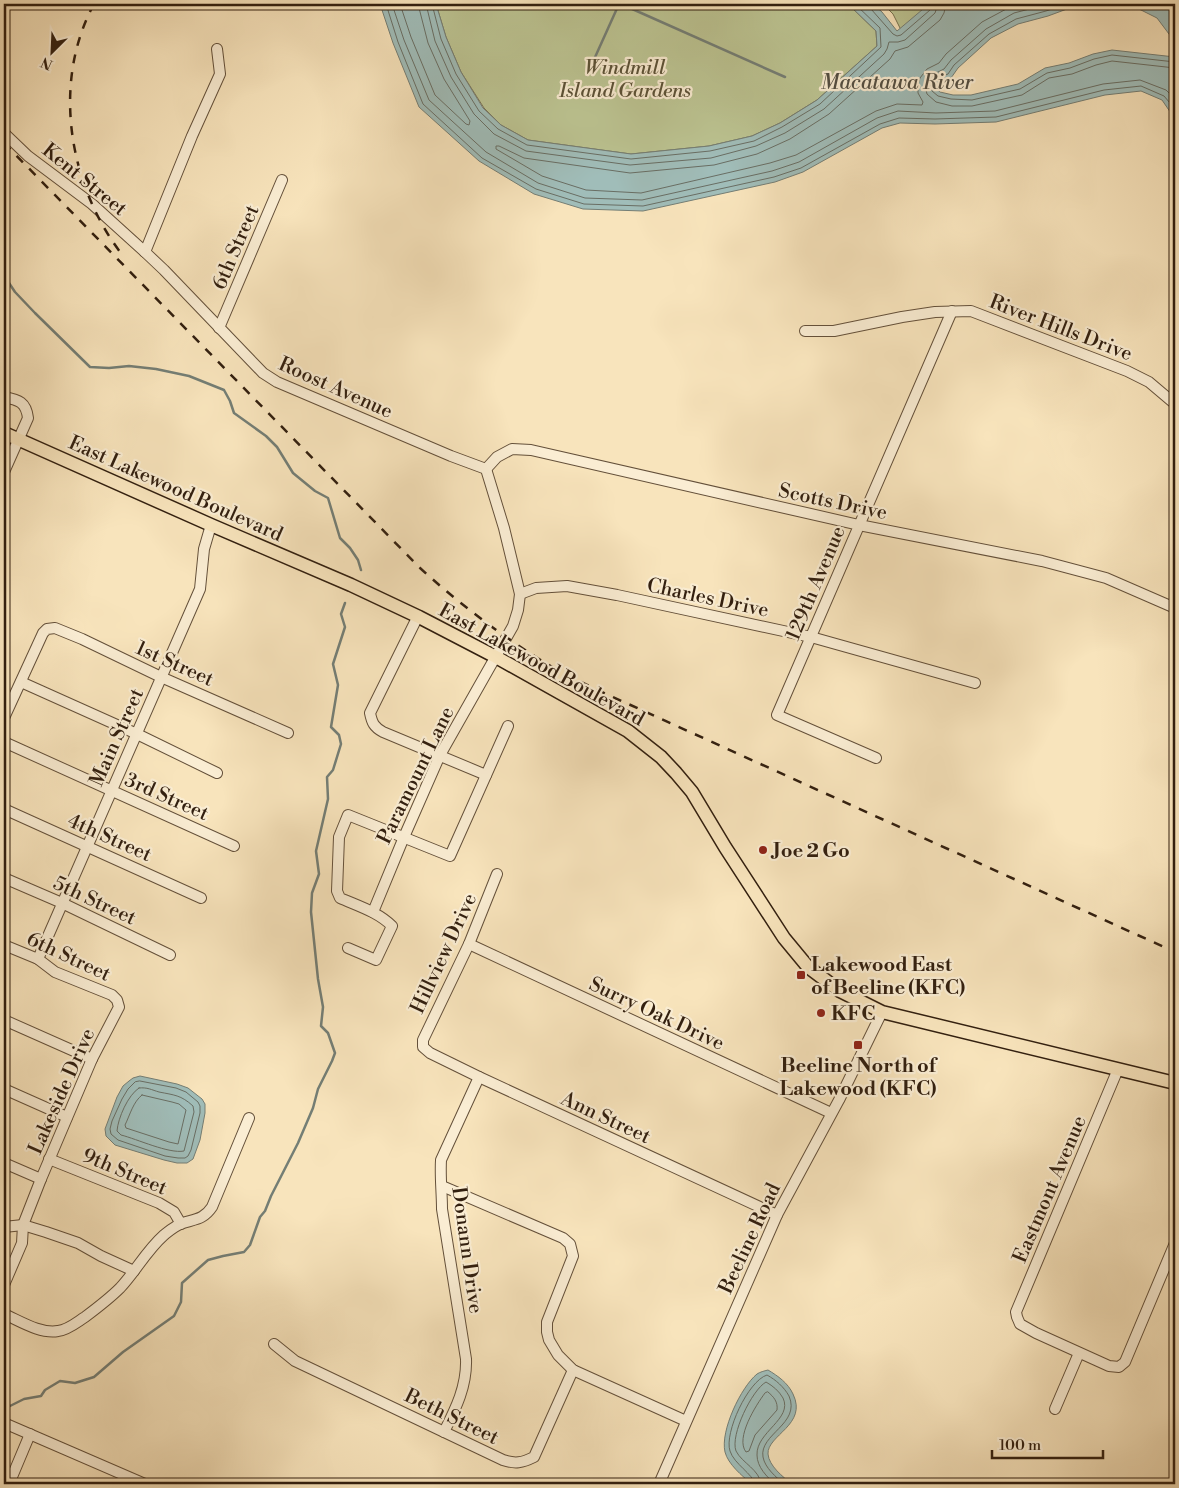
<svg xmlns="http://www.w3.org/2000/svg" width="1179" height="1488" font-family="'Libre Bodoni',serif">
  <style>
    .green { fill: #bcc492; stroke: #777250 }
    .water { fill: #a0bdb9; stroke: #747e75 }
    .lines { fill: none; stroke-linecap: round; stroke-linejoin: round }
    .shore { stroke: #696e64; stroke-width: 1 }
    .stream { stroke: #747e75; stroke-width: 2.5 }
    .minor-casing { stroke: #64503a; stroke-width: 12 }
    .major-casing { stroke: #321f0f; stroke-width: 15 }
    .minor { stroke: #faedd3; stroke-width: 10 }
    .major { stroke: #f8e4bc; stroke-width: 12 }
    .rail { stroke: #321f0f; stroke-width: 2.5; stroke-dasharray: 9 9; stroke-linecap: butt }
    .poi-dot { fill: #8f2418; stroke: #faedd3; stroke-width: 2 }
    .labels { text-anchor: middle; stroke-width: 4.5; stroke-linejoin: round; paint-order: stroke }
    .park-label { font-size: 20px; font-style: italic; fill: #5b5136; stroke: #faedd3 }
    .street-label { font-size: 20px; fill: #321f0f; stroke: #faedd3 }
    .poi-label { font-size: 20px; font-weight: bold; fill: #321f0f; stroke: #faedd3; text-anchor: start }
    .water-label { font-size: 21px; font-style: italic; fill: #534e42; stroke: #faedd3 }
  </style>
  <rect width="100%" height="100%" fill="#f8e4bc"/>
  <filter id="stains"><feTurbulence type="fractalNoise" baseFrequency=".004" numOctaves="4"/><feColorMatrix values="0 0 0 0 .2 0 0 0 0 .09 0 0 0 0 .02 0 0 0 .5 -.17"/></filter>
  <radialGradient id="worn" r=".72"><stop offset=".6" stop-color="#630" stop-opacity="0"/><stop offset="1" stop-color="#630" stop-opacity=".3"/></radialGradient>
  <g class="green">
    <path d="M436,4H848L876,31L877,46L817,100L780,123L752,136L709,146L631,154L528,140L501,125L484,108L461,72L446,37Z"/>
    <path d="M883,4H969L904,36L893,14Z"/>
  </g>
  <g class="water">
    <path d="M380,4H436L446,37L461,72L483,108L501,125L528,140L631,154L709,146L752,136L780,123L817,100L877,46L876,31L848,4H873L882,12L897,31L929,4H1103L1067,9L1048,16L1018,24L991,38L958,68L951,78L939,83L936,88L940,92L953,95H971L1018,84L1045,68L1069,63L1093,54L1112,50L1175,57V119L1162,100L1141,91L1105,95L996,122L935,124L900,123L882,128L803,172L775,182L643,211L583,209L534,194L479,161L419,107L393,43Z"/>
    <path d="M1129,4H1175V42L1157,18Z"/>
    <path d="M140,1076L177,1084L188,1088L202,1099L205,1104V1113L200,1140L193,1159L187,1163H177L164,1160L115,1145L106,1136L105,1129L117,1097L123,1086L129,1081L133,1078Z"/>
    <path d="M768,1370C778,1376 788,1383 793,1394C808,1425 767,1435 768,1454C769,1466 783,1477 792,1484H752C742,1476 728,1464 725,1452C720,1431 741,1387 757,1374C760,1372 764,1371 768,1370Z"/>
  </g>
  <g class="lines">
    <g class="shore">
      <path d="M386,4L398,42L423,104L482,158L536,189L584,204L643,206L774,177L801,168L880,124L899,118L935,119L996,117L1104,90L1141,86L1164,96L1175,109"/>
      <path d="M392,4L404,40L429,100L486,152L538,183L585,198L642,200L772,171L799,162L877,118L898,111L936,113L995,111L1103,84L1140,80L1166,90L1175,99"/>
      <path d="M400,4L411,37L435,95L466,124L469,125L470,121L444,79L428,43L418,4"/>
      <path d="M426,4L435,41L451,77L474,114L494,134L526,151L630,165L711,158L756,146L785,133L824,109L884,54L887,49L889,42H898L905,40L935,13L938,4"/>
      <path d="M432,4L441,39L456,74L479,111L498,129L527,145L631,159L710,151L754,141L782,127L820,104L881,47L880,28L855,4"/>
      <path d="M870,4L871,9L893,34L897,36L901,35L930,10L932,4"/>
      <path d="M946,4L944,13L940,20L908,47L895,51L890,59L829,114L790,139L757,154L714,165L630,173L524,158L499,146H496V149L542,176L586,190L641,193L770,163L796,155L876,111L897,104L922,105L923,102L918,93V85L920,78L927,69L939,63L946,54L982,22L1010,7L1021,4"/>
      <path d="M1049,4L1014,13L986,29L951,60L944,69L932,75L925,86L927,94L936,102L952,106H972L1022,95L1049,78L1072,74L1096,65L1112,61L1175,68"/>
      <path d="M1068,4L1046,11L1016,19L989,34L954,65L948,74L936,79L932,86V91L938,96L951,99L972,100L1020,89L1047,73L1070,68L1094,59L1112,55L1175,62"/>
      <path d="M140,1081L176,1088L186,1092L198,1102L200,1106V1113L191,1150L188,1156L185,1158H178L165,1156L118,1140L111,1134L110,1129L112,1121L122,1099L128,1089L135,1082Z"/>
      <path d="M139,1088C147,1087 152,1090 159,1092C174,1095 181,1095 193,1106L194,1112L184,1151C169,1154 137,1139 121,1135L117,1131C118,1118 128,1095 139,1088Z"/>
      <path d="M142,1095L172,1102L179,1104L186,1110L178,1144L169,1142L126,1128L125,1125C130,1115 133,1102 142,1095Z"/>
      <path d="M768,1392C774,1397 778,1402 777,1410L755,1435L749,1451L746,1452C735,1438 756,1405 765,1393Z"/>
      <path d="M755,1484C753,1474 734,1464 730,1451C724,1433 748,1381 767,1375C776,1380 784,1387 789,1396C801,1424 759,1434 763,1457C765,1468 776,1477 784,1484"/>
      <path d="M761,1484C760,1470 742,1463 736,1451C730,1435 752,1390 766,1382C773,1386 779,1391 783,1398C793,1419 756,1432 757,1455C757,1467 767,1477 775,1484"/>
    </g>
    <g class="stream">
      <path d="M621,4L785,77"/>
      <path d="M587,75L619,4"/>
      <path d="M4,280H7L15,292L35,313L90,367L109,368L129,366L156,369L189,376L224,390L230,401L234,413L266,436L277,447L293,473L315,491L328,498L340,538L350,548L358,560L361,570"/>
      <path d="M4,1409L24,1399L41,1396L45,1390L60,1381L75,1383L94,1377L123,1352L174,1316L181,1302L182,1283L208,1260L223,1256L244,1252L250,1245L260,1217L265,1211L271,1196L298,1143L313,1108L318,1089L332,1061L335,1053L328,1033L321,1026L323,1007L318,979L311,912L312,893L319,874L316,851L328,799L327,777L333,770L341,744L339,735L331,727L338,685L333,664L345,627L341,614L345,603"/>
    </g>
    <defs>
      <g id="minor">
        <path d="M217,49L220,74L192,136L145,252L164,270L263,373L277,382L451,456L486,469L504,528L520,594L518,610L513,626L440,755L404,837L373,912"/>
        <path d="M4,133L28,156L92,204L145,252"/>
        <path d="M219,328L282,180"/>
        <path d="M805,331H834L902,317L935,312L971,311L1127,371L1149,382L1175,404"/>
        <path d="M4,397C19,400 26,402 28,418L4,472"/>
        <path d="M486,469L497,457L512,449L531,450L859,525L1042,561L1106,578L1175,608"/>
        <path d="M520,594L536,588L567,586L617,595L811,637L975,683"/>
        <path d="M418,616L370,713C372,723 374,727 383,732L486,775"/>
        <path d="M21,682L137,734L217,773"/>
        <path d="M4,718L43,633L47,629L55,628L82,639L161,677L288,733"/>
        <path d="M4,742L234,846"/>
        <path d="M876,758L777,715L952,311"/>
        <path d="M4,809L201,898"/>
        <path d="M497,874L469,944L423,1040V1047L430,1053L479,1077L777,1215"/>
        <path d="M4,878L62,903L170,955"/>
        <path d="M469,944L831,1113"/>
        <path d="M4,945L38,959L55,972L112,995L117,1000L119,1007L92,1059L41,1179L23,1225L22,1243L4,1285"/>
        <path d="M348,948L376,960L392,926C378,912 358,906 340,898L337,891L339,837L348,815L450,856L508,726"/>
        <path d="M38,959L200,589L204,549L211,525"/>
        <path d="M4,1020L92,1059"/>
        <path d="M1118,1069L1016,1312L1017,1317L1020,1324L1036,1333L1109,1366L1119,1367L1125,1362L1175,1243"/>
        <path d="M4,1089L67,1117"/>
        <path d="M49,1159L159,1203L174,1212L181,1224"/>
        <path d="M4,1163L41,1179"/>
        <path d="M442,1186L563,1238L570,1244L573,1256L547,1322V1332L549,1340L558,1355L573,1370L686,1421"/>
        <path d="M4,1227L23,1225L46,1232L78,1243L101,1256L134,1271"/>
        <path d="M4,1314C20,1321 40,1334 58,1331C68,1330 77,1322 85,1317C97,1308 109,1299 120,1288C136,1271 146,1251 164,1235C169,1231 176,1225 183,1223C196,1219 204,1219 212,1207L249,1118"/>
        <path d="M274,1344L295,1361L503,1460C515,1464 522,1463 534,1457L573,1370"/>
        <path d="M1055,1409L1079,1353"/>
        <path d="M4,1423L145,1484"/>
        <path d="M444,1432C456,1408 467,1386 466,1359L442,1209C442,1193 440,1177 441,1160L479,1077"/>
        <path d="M9,1484L30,1434"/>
        <path d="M659,1484L777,1215L839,1100L882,1012"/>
      </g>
      <path id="major" d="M4,433L211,525L351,585L419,617L496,657L628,731L661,757L676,773L692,792L725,847L784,938L808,967L840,991L882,1012L1175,1083"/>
    </defs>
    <use href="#minor" class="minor-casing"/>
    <use href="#major" class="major-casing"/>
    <use href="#minor" class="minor"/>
    <use href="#major" class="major"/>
    <g class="rail">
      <path d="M94,4C51,83 69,188 124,257"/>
      <path d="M4,143L420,568C464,608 511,643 562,673C576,680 590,686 604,693L1175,952"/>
    </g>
  </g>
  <g class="poi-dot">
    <circle cx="763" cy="850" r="5"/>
    <rect x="796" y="970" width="10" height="10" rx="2.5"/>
    <circle cx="821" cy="1013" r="5"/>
    <rect x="853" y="1040" width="10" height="10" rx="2.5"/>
  </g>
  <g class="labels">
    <g class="park-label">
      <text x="625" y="74">Windmill<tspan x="625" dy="23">Island Gardens</tspan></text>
    </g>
    <g class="street-label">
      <text transform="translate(85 179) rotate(39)" y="7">Kent Street</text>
      <text transform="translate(235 247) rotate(-67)" y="7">6th Street</text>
      <text transform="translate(1061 327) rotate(21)" y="7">River Hills Drive</text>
      <text transform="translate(336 387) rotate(24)" y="7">Roost Avenue</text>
      <text transform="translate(176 488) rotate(24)" y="7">East Lakewood Boulevard</text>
      <text transform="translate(833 501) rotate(12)" y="7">Scotts Drive</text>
      <text transform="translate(815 583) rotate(-67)" y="7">129th Avenue</text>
      <text transform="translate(708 597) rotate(12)" y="7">Charles Drive</text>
      <text transform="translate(175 663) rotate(24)" y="7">1st Street</text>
      <text transform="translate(542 664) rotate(29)" y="7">East Lakewood Boulevard</text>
      <text transform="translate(116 737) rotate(-66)" y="7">Main Street</text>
      <text transform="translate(415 775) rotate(-64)" y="7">Paramount Lane</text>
      <text transform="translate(167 796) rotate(24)" y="7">3rd Street</text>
      <text transform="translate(110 837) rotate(24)" y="7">4th Street</text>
      <text transform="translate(95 900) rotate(25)" y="7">5th Street</text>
      <text transform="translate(443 953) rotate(-65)" y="7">Hillview Drive</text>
      <text transform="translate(69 956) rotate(25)" y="7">6th Street</text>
      <text transform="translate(657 1013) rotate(25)" y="7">Surry Oak Drive</text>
      <text transform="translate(61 1091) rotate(-66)" y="7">Lakeside Drive</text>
      <text transform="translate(606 1117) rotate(25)" y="7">Ann Street</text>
      <text transform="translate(125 1171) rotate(23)" y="7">9th Street</text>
      <text transform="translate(1049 1189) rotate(-67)" y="7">Eastmont Avenue</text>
      <text transform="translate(749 1238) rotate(-65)" y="7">Beeline Road</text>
      <text transform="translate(468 1250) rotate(82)" y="7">Donann Drive</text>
      <text transform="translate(452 1416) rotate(26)" y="7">Beth Street</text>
    </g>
    <g class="poi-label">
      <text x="773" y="857">Joe 2 Go</text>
      <text x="811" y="971">Lakewood East<tspan x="811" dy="23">of Beeline (KFC)</tspan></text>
      <text x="831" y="1020">KFC</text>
      <text x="858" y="1072" text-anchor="middle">Beeline North of<tspan x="858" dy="23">Lakewood (KFC)</tspan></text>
    </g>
    <g class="water-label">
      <text x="897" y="89">Macatawa River</text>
    </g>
  </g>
  <rect width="1179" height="1488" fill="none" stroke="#f8e4bc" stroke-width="20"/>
  <rect x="5" y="5" width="1169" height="1478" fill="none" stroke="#321f0f" stroke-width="2.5"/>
  <rect x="10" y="10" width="1159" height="1468" fill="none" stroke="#321f0f"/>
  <g transform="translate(52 52) rotate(204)" stroke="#faedd3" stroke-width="4" paint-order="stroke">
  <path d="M0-4L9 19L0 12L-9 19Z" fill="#321f0f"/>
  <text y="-8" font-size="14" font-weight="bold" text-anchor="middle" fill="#321f0f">N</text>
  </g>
  <path d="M992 1450v8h111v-8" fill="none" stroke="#321f0f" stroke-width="2.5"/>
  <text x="999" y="1450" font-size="15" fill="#321f0f" stroke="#faedd3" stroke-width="4" paint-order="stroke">100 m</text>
  <rect width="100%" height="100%" filter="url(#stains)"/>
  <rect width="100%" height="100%" fill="url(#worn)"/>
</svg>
